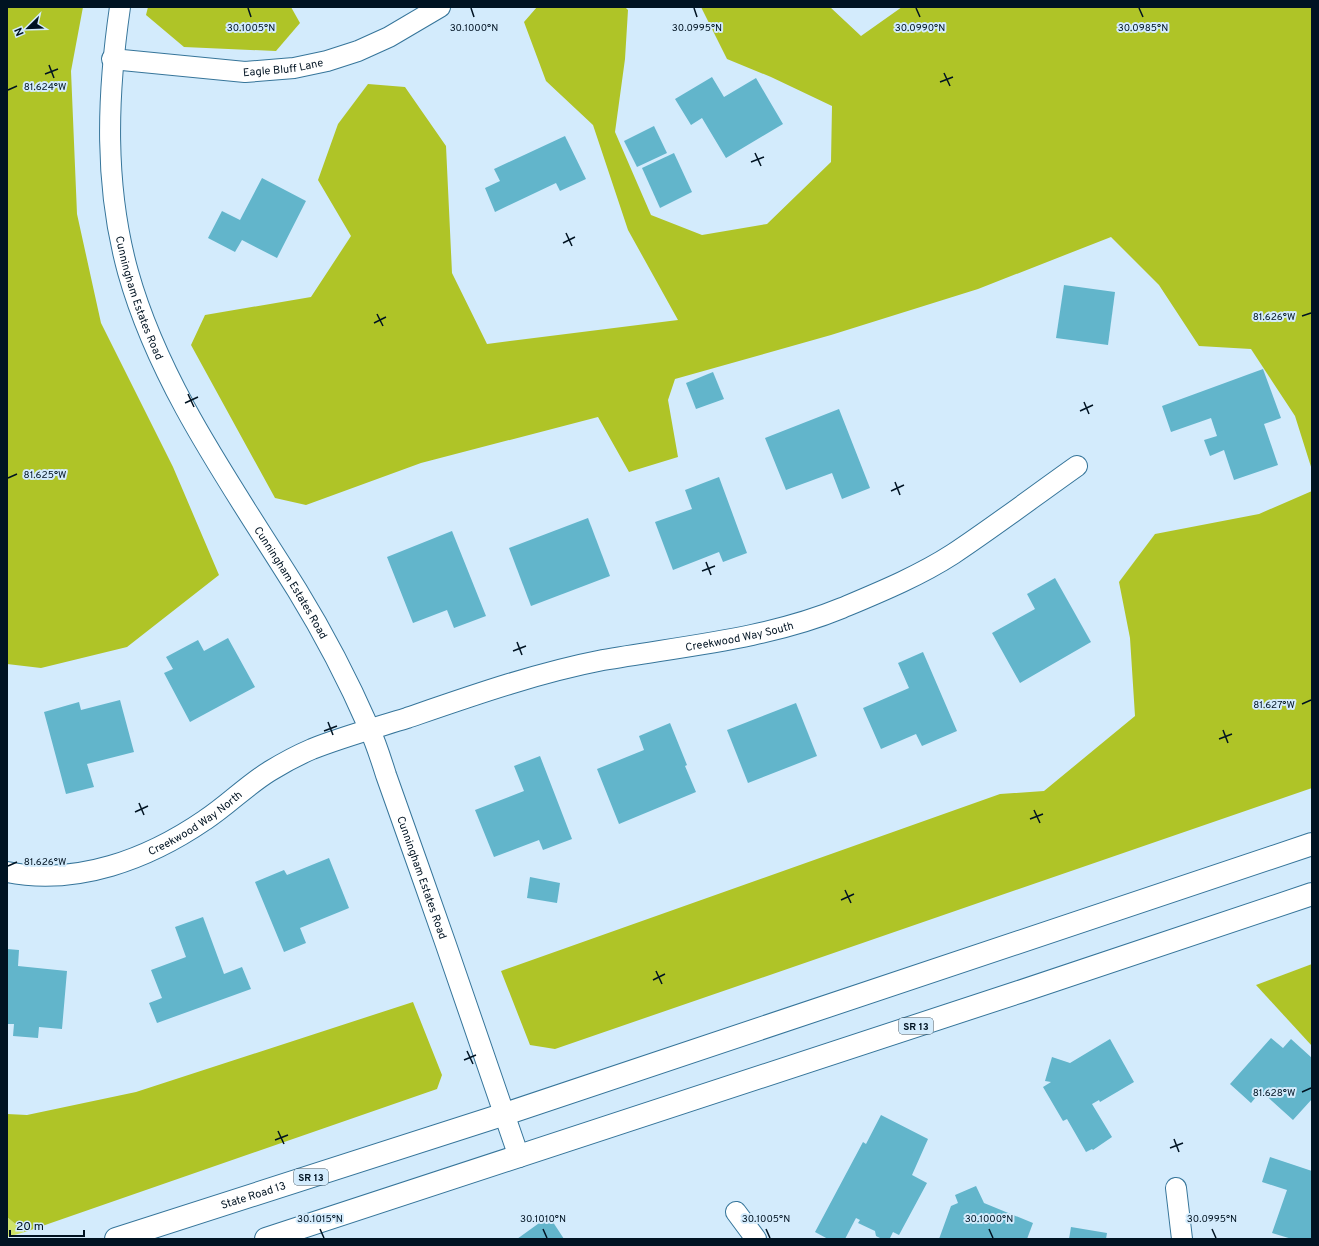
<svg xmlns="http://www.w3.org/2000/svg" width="1319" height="1246" font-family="Overpass,sans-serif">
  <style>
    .green { fill: #cee368 }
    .forest { fill: #afc427 }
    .building { fill: #62b5cb }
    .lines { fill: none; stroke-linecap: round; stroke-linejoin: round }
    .minor-casing { stroke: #36759a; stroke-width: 22 }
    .primary-casing { stroke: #36759a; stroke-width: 24 }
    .minor { stroke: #fff; stroke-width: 20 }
    .primary { stroke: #fff; stroke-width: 22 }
    .ticks { fill: none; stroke: #001322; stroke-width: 1.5 }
    .labels { text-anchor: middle; stroke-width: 4; stroke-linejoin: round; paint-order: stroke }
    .shield { fill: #d3ebfc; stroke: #3f5463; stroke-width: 1 }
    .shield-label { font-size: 10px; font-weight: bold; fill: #001322 }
    .street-label { font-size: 11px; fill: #001322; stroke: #d3ebfc }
    .ticks-label { font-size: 10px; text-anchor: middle; fill: #001322; stroke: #d3ebfc; stroke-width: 4; stroke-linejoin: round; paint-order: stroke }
  </style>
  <rect width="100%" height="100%" fill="#d3ebfc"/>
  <path class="green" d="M7,1217L25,1232L7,1237Z"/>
  <g class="forest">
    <path d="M7,7H83L71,71L77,214L101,323L173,467L219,575L127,647L41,668L7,664Z"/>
    <path d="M148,7H291L300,23L276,51L184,47L146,15Z"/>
    <path d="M537,7H625L628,10L625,59L615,132L651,215L702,235L767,224L831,162L832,106L771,77L727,59L701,7H830L861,36L902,7H1312V470L1295,416L1251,349L1199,346L1159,285L1111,237L978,289L831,335L675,379L668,400L678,457L629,472L598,417L421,463L306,505L275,498L191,345L205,315L311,297L351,236L318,180L338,124L368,84L405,87L446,146L452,273L487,344L678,320L628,230L593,125L546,81L524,22Z"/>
    <path d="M1312,491V788L555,1049L530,1045L501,971L1000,794L1044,791L1135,716L1130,638L1119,582L1155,534L1259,514Z"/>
    <path d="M1312,964V1046L1256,985Z"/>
    <path d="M413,1002L442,1075L437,1089L25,1232L7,1217V1114L27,1115L136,1092Z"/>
  </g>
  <g class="building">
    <path d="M712,77L724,97L756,78L783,124L726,158L702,118L691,125L675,99Z"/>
    <path d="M654,126L667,153L637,167L624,141Z"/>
    <path d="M565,136L586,179L560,191L556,183L495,212L485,188L500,181L494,169Z"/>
    <path d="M674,153L692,192L660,208L642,168Z"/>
    <path d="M262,178L306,201L277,258L242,240L235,252L208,238L222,211L240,220Z"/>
    <path d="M1064,285L1115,292L1108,345L1056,338Z"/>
    <path d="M1263,369L1281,418L1264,424L1278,465L1234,480L1224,450L1210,456L1204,440L1217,436L1211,418L1171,432L1162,406Z"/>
    <path d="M713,372L724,399L696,409L686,383Z"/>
    <path d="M839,409L870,488L842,499L832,473L786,490L765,438Z"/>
    <path d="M719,477L747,553L723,562L719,552L673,570L655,522L692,509L685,490Z"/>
    <path d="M588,518L610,576L531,606L509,548Z"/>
    <path d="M452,531L486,616L454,628L447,610L413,623L387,557Z"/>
    <path d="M1055,578L1091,642L1020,683L992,633L1035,609L1027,594Z"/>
    <path d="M228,638L255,687L190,722L164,673L173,669L166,657L198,640L204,651Z"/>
    <path d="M923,652L957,731L922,746L916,734L881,749L863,708L909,688L898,663Z"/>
    <path d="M120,700L134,752L87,764L94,787L66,794L44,712L79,702L81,710Z"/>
    <path d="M796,703L817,756L748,783L727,730Z"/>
    <path d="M670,723L687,765L685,766L696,792L619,824L597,769L644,750L639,736Z"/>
    <path d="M540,756L572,839L543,850L539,840L494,857L475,810L524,791L514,766Z"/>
    <path d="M329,858L349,908L300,928L306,943L284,952L255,882L284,870L287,875Z"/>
    <path d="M530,877L560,883L557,903L527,898Z"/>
    <path d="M203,917L224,974L242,967L251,989L157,1023L149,1003L162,998L151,970L186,957L175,927Z"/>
    <path d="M7,949L19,950L18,966L67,971L62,1029L39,1027L38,1038L13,1036L14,1024H7Z"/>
    <path d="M1271,1038L1283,1048L1291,1039L1312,1058V1099L1293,1120L1261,1091L1251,1103L1230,1084Z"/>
    <path d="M1110,1039L1134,1082L1100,1102L1099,1100L1092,1104L1112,1137L1093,1150L1092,1149L1086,1152L1067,1119L1063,1121L1043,1087L1051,1082L1045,1081L1052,1057L1070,1063Z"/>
    <path d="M881,1115L928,1139L912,1175L927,1183L899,1235L893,1232L890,1238L882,1239L876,1236L875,1231L858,1223L860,1220L856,1218L845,1239H828L815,1232L863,1142L866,1144Z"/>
    <path d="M1270,1157L1312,1171V1239H1292L1272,1233L1287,1190L1262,1182Z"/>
    <path d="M976,1186L984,1203L1033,1223L1027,1239H939L951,1206L958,1203L955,1195Z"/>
    <path d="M549,1216L564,1239H517Z"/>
    <path d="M1071,1227L1107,1233L1106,1239H1069Z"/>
  </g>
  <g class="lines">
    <defs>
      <g id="minor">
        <path id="s1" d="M120,7C107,96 104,185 128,272C160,387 235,490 297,590C324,634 348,680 369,728C376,743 381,759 386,775C397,806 408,837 419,868C453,964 486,1060 519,1157"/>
        <path id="s2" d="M112,59L245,72L294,68L327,61L358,51L389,37L440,7"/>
        <path id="s3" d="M7,872C77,886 148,859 205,820C228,805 247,785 270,771C283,763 298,755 312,749C342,737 375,728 407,718C471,696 536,673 603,660C683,646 767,639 842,608C880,592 919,576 953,554C995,526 1036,495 1077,466"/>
        <path d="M1176,1188L1182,1239"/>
        <path d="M736,1212L756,1239"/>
      </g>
      <g id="primary">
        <path id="s4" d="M116,1239L505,1114L1312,844"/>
        <path d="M266,1239L1019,992L1312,894"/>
      </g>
    </defs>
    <use href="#minor" class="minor-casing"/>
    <use href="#primary" class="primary-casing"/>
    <use href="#minor" class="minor"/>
    <use href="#primary" class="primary"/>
  </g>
  <path class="ticks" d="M248,8L251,17M471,8L474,17M694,8L697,17M916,8L920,17M1139,8L1143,17M49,65L54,78M944,73L950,86M45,74L58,69M940,82L953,77M8,90L17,86M755,153L761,166M751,162L764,157M566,233L572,246M563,243L575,237M377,314L383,326M1302,316L1311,313M374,323L386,317M188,394L194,407M1084,402L1089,414M185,403L198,397M1080,411L1093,405M8,478L17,474M895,482L900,495M891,491L904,485M706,562L711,575M702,571L715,566M517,642L522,655M513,651L526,646M1302,704L1311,700M328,722L333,735M1223,730L1228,743M324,731L337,726M1219,739L1232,734M139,803L144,815M1034,810L1040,823M135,812L148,806M1030,819L1043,814M8,866L17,862M845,890L851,903M841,900L854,894M656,971L662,984M653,980L665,974M467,1051L473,1064M464,1060L476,1055M1302,1092L1311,1088M278,1131L284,1144M1174,1139L1179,1152M275,1140L288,1135M1170,1148L1183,1143M320,1229L324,1238M543,1229L547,1238M766,1229L770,1238M989,1229L993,1238M1212,1229L1216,1238"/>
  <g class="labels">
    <g class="shield">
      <rect x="899" y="1018" width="34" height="16" rx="3"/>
      <rect x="294" y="1169" width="34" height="16" rx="3"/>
    </g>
    <g class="shield-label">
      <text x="916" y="1030">SR 13</text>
      <text x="311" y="1181">SR 13</text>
    </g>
    <g class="street-label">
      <text dy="4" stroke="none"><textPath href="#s2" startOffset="172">Eagle Bluff Lane</textPath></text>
      <text dy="4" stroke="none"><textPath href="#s1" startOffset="295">Cunningham Estates Road</textPath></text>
      <text dy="4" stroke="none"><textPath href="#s1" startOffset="619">Cunningham Estates Road</textPath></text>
      <text dy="4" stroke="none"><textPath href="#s3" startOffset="782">Creekwood Way South</textPath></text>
      <text dy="4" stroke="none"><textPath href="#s3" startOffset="200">Creekwood Way North</textPath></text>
      <text dy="4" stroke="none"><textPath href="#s1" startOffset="943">Cunningham Estates Road</textPath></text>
      <text dy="4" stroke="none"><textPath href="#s4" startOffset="144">State Road 13</textPath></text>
    </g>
  </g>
  <g class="ticks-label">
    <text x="251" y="31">30.1005°N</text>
    <text x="474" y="31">30.1000°N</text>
    <text x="697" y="31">30.0995°N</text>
    <text x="920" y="31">30.0990°N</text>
    <text x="1143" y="31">30.0985°N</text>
    <text x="45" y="90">81.624°W</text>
    <text x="1274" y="320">81.626°W</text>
    <text x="45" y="478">81.625°W</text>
    <text x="1274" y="708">81.627°W</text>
    <text x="45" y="865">81.626°W</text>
    <text x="1274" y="1096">81.628°W</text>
    <text x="320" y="1222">30.1015°N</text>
    <text x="543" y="1222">30.1010°N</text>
    <text x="766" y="1222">30.1005°N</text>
    <text x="989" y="1222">30.1000°N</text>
    <text x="1212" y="1222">30.0995°N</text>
  </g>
  <rect width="1319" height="1246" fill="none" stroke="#001322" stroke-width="16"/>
  <g transform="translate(28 28) rotate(247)" stroke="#d3ebfc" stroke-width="3" paint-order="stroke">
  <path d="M0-3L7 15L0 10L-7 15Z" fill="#001322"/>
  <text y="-6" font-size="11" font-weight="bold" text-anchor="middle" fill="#001322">N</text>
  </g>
  <path d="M10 1230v6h74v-6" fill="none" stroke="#001322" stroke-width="2"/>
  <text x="16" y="1230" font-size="12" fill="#001322" stroke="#d3ebfc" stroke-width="3" paint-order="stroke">20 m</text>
</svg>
